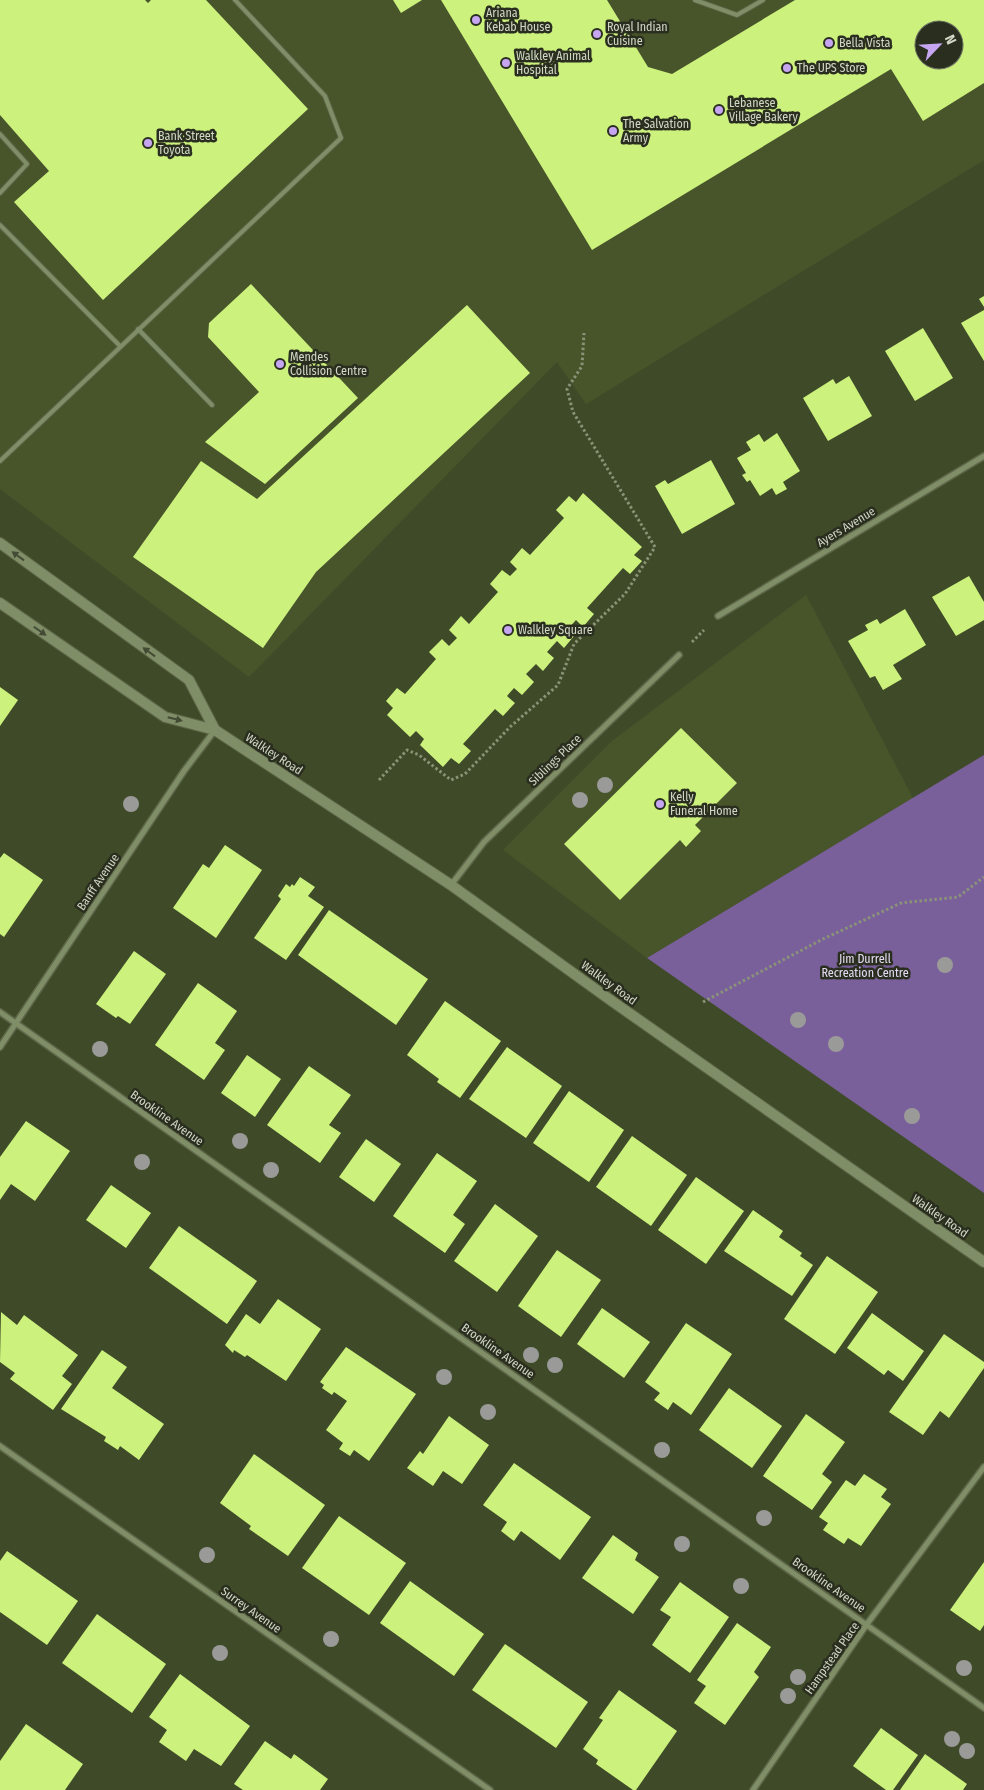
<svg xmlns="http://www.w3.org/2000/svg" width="984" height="1790" font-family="'Fira Sans Condensed',sans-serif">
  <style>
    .built { fill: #48552b; fill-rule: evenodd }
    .green { fill: #7a609b }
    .building { fill: #ccf17d; fill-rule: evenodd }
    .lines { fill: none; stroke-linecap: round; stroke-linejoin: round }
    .lane-casing { stroke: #5d6648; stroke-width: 6 }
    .street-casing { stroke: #5d6648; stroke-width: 8 }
    .secondary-casing { stroke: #5d6648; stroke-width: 12 }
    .path { stroke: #8a9378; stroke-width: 3; stroke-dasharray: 2.5 2.5; stroke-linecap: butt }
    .lane { stroke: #808e68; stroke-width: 4 }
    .street { stroke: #808e68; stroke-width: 5 }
    .secondary { stroke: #808e68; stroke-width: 10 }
    .tree { fill: #9a9a98 }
    .oneway { fill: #434b35 }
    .poi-dot { fill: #c6a6f0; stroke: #292e1f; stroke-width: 2 }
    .labels { text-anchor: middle; stroke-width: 5; stroke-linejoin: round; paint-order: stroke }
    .poi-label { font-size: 12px; fill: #d1d9c5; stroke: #292e1f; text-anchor: start }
    .street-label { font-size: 12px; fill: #d1d9c5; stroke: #292e1f }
    .park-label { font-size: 12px; fill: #e5dbf4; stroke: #292e1f }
  </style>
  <rect width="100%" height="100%" fill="#3f4b28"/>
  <g class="built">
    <path d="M0,0H984V160L586,404L557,362L249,677L0,489ZM924,30H954V60H924Z"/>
    <path d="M806,595L913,798L647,958L503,850L612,741Z"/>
  </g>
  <path class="green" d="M984,755V1193L647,958Z"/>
  <g class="building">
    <path d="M0,0H145L148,3L151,0H206L308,109L103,300L14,202L49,171L0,115Z"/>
    <path d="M393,0H422L401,13Z"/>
    <path d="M441,0H607L648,67L672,74L795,0H984V83L923,121L891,69L592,250ZM924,30H954V60H924Z"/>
    <path d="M251,284L358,398L265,484L205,442L259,392L208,337L209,323Z"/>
    <path d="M984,296V307L979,299Z"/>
    <path d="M467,305L530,373L316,572L263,648L133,557L201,461L257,499Z"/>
    <path d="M984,310V361L961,323Z"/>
    <path d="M923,328L953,378L915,401L885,351Z"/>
    <path d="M849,376L872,416L828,441L803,398L833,379L836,384Z"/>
    <path d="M777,433L800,471L783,482L787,489L776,495L772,488L760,496L750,480L747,482L742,475L746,473L737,458L751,450L746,442L759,434L764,442Z"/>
    <path d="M711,460L735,504L682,534L655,486L665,480L668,484Z"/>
    <path d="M583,493L642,547L634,555L642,561L630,574L623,568L587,608L594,614L583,627L576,620L567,630L574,636L564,648L557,641L547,652L554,658L543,671L536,664L526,674L534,682L522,695L514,688L507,696L515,703L503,716L495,709L463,744L471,751L459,764L451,758L443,767L420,745L424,739L416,731L410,737L387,715L393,708L386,701L397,688L405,694L436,659L429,652L442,639L449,646L457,638L449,630L461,616L469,624L498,592L490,584L502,570L510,576L517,569L510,562L522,548L530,555L564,518L556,510L569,496L576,502Z"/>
    <path d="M969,576L984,602V620L956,636L932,597Z"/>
    <path d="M905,609L926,645L893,665L902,679L883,690L875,676L870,678L848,641L868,630L865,625L877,619L880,624Z"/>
    <path d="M0,687L18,700L0,726Z"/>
    <path d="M681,728L737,783L695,825L701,831L686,847L680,840L620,900L564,844Z"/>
    <path d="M225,845L262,870L216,938L173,908L203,864L209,868Z"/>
    <path d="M4,853L43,880L4,937L0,934V858Z"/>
    <path d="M300,877L315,887L308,896L324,907L286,960L254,938L281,899L278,896L286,884L290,887L292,884L294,886Z"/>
    <path d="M329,910L428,979L396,1025L298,955Z"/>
    <path d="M134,951L166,974L130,1024L118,1016L116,1018L96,1004Z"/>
    <path d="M198,983L237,1011L215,1043L225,1050L204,1080L155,1045Z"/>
    <path d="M445,1001L501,1041L460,1098L437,1082L439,1079L407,1055Z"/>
    <path d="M507,1047L562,1086L526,1138L469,1099Z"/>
    <path d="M247,1055L281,1079L255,1117L221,1093Z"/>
    <path d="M309,1066L351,1095L329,1125L341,1133L320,1163L267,1125Z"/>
    <path d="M569,1091L624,1130L589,1182L533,1143Z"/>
    <path d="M26,1121L70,1151L35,1201L11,1184L0,1200V1157Z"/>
    <path d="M632,1136L687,1175L651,1226L596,1187Z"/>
    <path d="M366,1139L401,1164L374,1202L339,1177Z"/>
    <path d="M437,1153L477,1181L453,1215L465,1224L445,1253L393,1216Z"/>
    <path d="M696,1177L744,1211L706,1264L658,1230Z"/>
    <path d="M111,1185L151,1213L126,1248L86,1220Z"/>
    <path d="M495,1204L538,1236L497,1292L454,1261Z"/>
    <path d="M753,1210L783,1231L779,1237L802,1253L800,1256L813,1265L792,1296L724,1251Z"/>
    <path d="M179,1226L257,1281L227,1324L149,1268Z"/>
    <path d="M557,1250L601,1280L561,1337L518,1306Z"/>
    <path d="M827,1256L878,1292L835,1354L784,1319Z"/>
    <path d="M278,1299L321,1329L286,1381L247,1355L245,1357L234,1350L233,1353L225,1345L246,1314L260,1324Z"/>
    <path d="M602,1308L650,1342L624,1378L577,1344Z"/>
    <path d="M1,1312L17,1325L24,1315L78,1355L62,1376L72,1384L53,1410L10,1379L15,1373L0,1362Z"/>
    <path d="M872,1313L924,1351L903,1381L888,1370L884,1375L847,1348Z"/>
    <path d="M686,1323L732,1354L691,1415L673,1402L668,1410L654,1400L660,1393L645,1382Z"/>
    <path d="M944,1334L984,1362V1368L949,1418L940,1411L923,1435L889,1412Z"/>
    <path d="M346,1347L416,1394L369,1461L354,1450L350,1456L339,1449L343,1443L326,1430L347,1401L334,1392L332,1395L322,1388L324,1385L320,1382Z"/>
    <path d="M102,1350L127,1367L112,1388L164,1424L139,1460L120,1446L118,1450L104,1441L106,1437L61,1409Z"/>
    <path d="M729,1388L782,1426L752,1468L699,1430Z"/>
    <path d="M806,1414L845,1442L822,1474L832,1482L812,1510L763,1476Z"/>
    <path d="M449,1416L489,1445L462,1484L443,1471L433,1486L407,1468L420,1451L423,1454Z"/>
    <path d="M254,1454L325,1505L288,1556L249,1529L251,1526L220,1503Z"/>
    <path d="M514,1463L591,1517L560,1560L521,1531L514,1541L501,1531L507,1522L483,1505Z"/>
    <path d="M864,1474L887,1489L881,1497L891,1504L861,1546L848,1538L844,1544L823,1530L828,1523L819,1517L846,1480L855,1486Z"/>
    <path d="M339,1516L406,1563L369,1615L302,1568Z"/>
    <path d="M613,1535L638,1553L635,1560L659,1577L633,1614L582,1578Z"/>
    <path d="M7,1551L78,1601L47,1645L0,1612V1561Z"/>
    <path d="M984,1562V1625L980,1631L950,1610Z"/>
    <path d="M410,1581L484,1634L454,1676L380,1623Z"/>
    <path d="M680,1582L729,1617L690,1673L652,1645L671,1617L660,1610Z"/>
    <path d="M97,1614L166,1664L132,1713L62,1663Z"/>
    <path d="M737,1623L771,1647L754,1672L759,1677L725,1725L694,1703L706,1686L697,1680Z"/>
    <path d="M505,1644L588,1702L556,1748L472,1690Z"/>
    <path d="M180,1674L250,1726L221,1766L194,1749L186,1761L159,1742L167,1730L149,1717Z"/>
    <path d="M619,1690L677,1731L636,1790H633L596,1764L598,1760L583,1749L603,1720L599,1718Z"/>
    <path d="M26,1724L83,1764L65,1790H0V1761Z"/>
    <path d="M881,1728L918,1755L893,1790H886L853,1766Z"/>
    <path d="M265,1741L291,1759L294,1754L328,1779L320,1790H243L234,1784Z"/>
    <path d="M925,1754L967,1784L963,1790H900Z"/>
  </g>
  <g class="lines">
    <defs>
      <g id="lane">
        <path d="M695,0L737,15L763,0"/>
        <path d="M0,134L27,164L0,193"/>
        <path d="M0,225L120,346"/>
        <path d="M138,329L212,405"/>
        <path d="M0,461L341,138L325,96L235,0"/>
      </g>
      <g id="street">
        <path d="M718,616L984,456"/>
        <path d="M451,885L484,842L679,655"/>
        <path d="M0,1012L984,1708"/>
        <path d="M0,1047L184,771L215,730"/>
        <path d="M0,1446L490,1790"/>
        <path d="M753,1790L867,1624L984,1467"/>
      </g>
      <g id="secondary">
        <path d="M0,543L189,680L215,730"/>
        <path d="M0,603L165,717L215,730L451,885L609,999L984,1262"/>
      </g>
    </defs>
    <use href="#lane" class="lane-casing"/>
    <use href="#street" class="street-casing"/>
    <use href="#secondary" class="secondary-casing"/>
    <g class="path">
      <path d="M692,642L704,630"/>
      <path d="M379,780L407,750L419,755L451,780L465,774L510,727L558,685L574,644L625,594L655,547L573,412L567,389L582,366L584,333"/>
      <path d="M703,1002L823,939L901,903L958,897L984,877"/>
    </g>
    <use href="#lane" class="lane"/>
    <use href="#street" class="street"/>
    <use href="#secondary" class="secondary"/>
  </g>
  <g class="tree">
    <circle cx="605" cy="785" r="8"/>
    <circle cx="580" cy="800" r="8"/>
    <circle cx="131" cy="804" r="8"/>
    <circle cx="945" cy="965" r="8"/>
    <circle cx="798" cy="1020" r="8"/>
    <circle cx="836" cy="1044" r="8"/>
    <circle cx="100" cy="1049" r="8"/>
    <circle cx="912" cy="1116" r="8"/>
    <circle cx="240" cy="1141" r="8"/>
    <circle cx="142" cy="1162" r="8"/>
    <circle cx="271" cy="1170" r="8"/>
    <circle cx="531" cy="1355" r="8"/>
    <circle cx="555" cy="1365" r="8"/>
    <circle cx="444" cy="1377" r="8"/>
    <circle cx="488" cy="1412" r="8"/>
    <circle cx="662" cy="1450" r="8"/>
    <circle cx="764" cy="1518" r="8"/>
    <circle cx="682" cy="1544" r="8"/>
    <circle cx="207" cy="1555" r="8"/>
    <circle cx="741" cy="1586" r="8"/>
    <circle cx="331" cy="1639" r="8"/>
    <circle cx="220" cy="1653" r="8"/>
    <circle cx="964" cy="1668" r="8"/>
    <circle cx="798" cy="1677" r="8"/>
    <circle cx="788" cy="1696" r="8"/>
    <circle cx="952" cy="1739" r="8"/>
    <circle cx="967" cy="1751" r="8"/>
  </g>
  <defs><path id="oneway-solid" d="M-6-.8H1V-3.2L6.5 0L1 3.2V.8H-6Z" transform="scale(1.25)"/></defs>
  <g class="oneway">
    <use href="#oneway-solid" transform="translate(18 556) rotate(-144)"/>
    <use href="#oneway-solid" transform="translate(40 631) rotate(35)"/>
    <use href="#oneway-solid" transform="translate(149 652) rotate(-144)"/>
    <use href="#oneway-solid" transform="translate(175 719) rotate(14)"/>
  </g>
  <g class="poi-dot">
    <circle cx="476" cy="20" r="5"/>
    <circle cx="597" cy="34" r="5"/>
    <circle cx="829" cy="43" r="5"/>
    <circle cx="506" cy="63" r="5"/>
    <circle cx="787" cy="68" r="5"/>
    <circle cx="719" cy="110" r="5"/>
    <circle cx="613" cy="131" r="5"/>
    <circle cx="148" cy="143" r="5"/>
    <circle cx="280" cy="364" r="5"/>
    <circle cx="508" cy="630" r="5"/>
    <circle cx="660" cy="804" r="5"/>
  </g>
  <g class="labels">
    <g class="poi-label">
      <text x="486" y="17">Ariana<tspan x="486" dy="14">Kebab House</tspan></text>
      <text x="607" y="31">Royal Indian<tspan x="607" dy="14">Cuisine</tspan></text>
      <text x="839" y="47">Bella Vista</text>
      <text x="516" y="60">Walkley Animal<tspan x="516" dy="14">Hospital</tspan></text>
      <text x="797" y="72">The UPS Store</text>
      <text x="729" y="107">Lebanese<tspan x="729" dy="14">Village Bakery</tspan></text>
      <text x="623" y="128">The Salvation<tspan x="623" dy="14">Army</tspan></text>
      <text x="158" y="140">Bank Street<tspan x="158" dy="14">Toyota</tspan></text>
      <text x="290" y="361">Mendes<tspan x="290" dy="14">Collision Centre</tspan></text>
      <text x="518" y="634">Walkley Square</text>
      <text x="670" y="801">Kelly<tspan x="670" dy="14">Funeral Home</tspan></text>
    </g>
    <g class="street-label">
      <text transform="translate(846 527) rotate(-31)" y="4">Ayers Avenue</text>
      <text transform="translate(274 754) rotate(33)" y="4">Walkley Road</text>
      <text transform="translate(555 760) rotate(-44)" y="4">Siblings Place</text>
      <text transform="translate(98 882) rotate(-56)" y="4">Banff Avenue</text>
      <text transform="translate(609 983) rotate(36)" y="4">Walkley Road</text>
      <text transform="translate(167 1118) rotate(35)" y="4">Brookline Avenue</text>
      <text transform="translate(940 1216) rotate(35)" y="4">Walkley Road</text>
      <text transform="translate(498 1351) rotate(35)" y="4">Brookline Avenue</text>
      <text transform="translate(829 1585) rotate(35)" y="4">Brookline Avenue</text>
      <text transform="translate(251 1610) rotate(35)" y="4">Surrey Avenue</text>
      <text transform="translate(832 1658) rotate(-55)" y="4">Hampstead Place</text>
    </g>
    <g class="park-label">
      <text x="865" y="963">Jim Durrell<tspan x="865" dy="14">Recreation Centre</tspan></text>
    </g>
  </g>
  <g transform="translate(939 45) rotate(65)"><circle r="24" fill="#292e1f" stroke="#6c7261"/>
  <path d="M0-4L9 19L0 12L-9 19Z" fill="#c6a6f0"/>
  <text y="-8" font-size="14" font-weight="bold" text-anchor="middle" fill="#d1d9c5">N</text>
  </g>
</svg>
